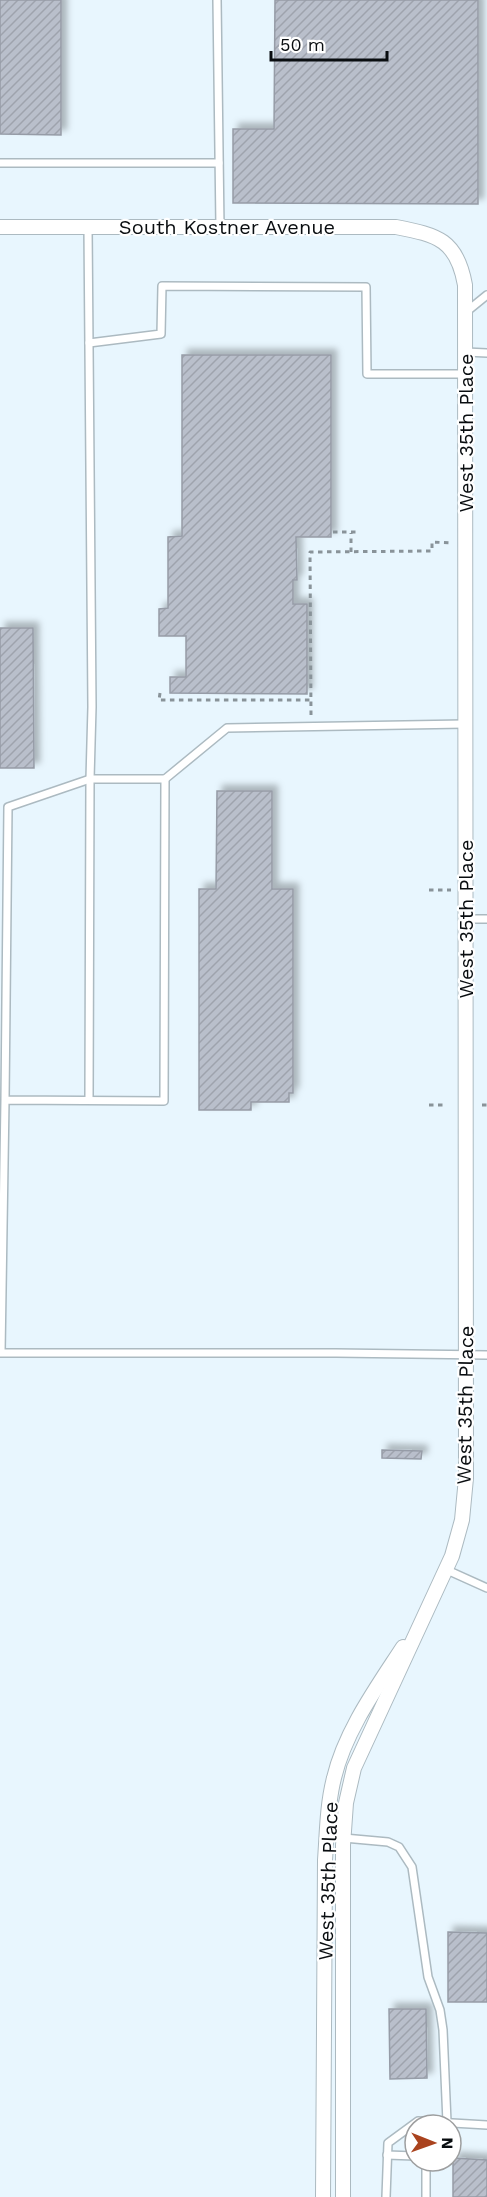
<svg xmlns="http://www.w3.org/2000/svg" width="487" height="2197" font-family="'Work Sans',sans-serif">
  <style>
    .building { fill: url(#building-hatch); stroke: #969ca7; stroke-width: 1.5; filter: url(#shadow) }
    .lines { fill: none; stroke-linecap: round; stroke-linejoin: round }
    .lane-casing { stroke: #acbac1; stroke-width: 10 }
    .street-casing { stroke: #acbac1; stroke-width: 16 }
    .path { stroke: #899399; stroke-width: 3; stroke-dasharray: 4.5 4.5; stroke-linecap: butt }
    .lane { stroke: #fff; stroke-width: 7 }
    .street { stroke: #fff; stroke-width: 14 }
    .labels { text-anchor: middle; stroke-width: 4.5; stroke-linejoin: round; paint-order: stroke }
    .street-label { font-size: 20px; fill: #090d10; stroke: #fff }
  </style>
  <defs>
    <pattern id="building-hatch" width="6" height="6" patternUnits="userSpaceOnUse" patternTransform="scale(1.5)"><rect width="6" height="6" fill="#b9bfcb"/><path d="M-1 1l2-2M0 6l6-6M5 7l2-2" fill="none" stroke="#9ea3ad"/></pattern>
    <filter id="shadow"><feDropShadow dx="5.5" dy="-5.5" stdDeviation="3" flood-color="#0004"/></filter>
  </defs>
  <rect width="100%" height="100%" fill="#e8f6fe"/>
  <g class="building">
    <path d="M0,0H61V135L0,134Z"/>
    <path d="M275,0H478V204L233,203V129H274Z"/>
    <path d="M182,355H331V537H296L297,580H293V604H307V694L170,693V677H186V636H159V609L168,608V537L182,536Z"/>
    <path d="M0,628H33L34,768H0Z"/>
    <path d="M217,791H272V889H293V1093H289V1102H251V1110H199V889H216Z"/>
    <path d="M382,1450L422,1451L421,1459L382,1458Z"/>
    <path d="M448,1932L487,1933V2002H448Z"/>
    <path d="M389,2009H426L427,2078L390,2079Z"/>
    <path d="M453,2158L487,2160V2197H453Z"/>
  </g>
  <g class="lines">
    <defs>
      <g id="lane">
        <path d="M217,0L220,227"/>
        <path d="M0,163H219"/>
        <path d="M88,227L92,707L90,779L89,1100"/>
        <path d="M466,312L487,295"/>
        <path d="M89,343L161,334L162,286L366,287L367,374H466"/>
        <path d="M466,352L487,353"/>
        <path d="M165,779L227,728L465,724"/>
        <path d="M466,919H487"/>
        <path d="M5,1100L8,807L90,779H165L164,1101L5,1100L1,1353H336L487,1355"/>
        <path d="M447,1570L487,1588"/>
        <path d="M344,1838L388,1842L399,1847L412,1867L428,1977L440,2010L443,2030L447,2122"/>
        <path d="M387,2155L415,2156"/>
        <path d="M425,2161L426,2163V2197"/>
        <path d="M386,2197L388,2143L418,2121L487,2125"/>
      </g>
      <g id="street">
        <path d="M0,227H396C438,235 457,240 465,285L466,1478L462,1520L452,1556L354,1768L346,1803L343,1845V2197"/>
        <path d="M323,2197L325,1860C327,1833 327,1805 334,1778C345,1731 377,1687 403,1647"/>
      </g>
    </defs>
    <use href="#lane" class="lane-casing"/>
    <use href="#street" class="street-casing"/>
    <g class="path">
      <path d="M333,532H359"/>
      <path d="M351,552V533"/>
      <path d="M160,693L159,700H311"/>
      <path d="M311,715L310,552L432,551V542L452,543"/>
      <path d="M429,890H451"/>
      <path d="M429,1105H447"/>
      <path d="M482,1105H487"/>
    </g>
    <use href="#lane" class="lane"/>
    <use href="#street" class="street"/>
  </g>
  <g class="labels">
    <g class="street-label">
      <text x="227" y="234">South Kostner Avenue</text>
      <text transform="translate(466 433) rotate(-90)" y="7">West 35th Place</text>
      <text transform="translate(466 919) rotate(-90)" y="7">West 35th Place</text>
      <text transform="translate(465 1405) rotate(-89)" y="7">West 35th Place</text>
      <text transform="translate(328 1881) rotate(-88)" y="7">West 35th Place</text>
    </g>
  </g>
  <g transform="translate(433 2143) rotate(91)"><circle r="28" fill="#ffffff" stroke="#9d9e9f" stroke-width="1.5"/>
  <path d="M0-4.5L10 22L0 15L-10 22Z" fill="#aa431e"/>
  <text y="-9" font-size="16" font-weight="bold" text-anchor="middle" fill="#090d10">N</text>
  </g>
  <path d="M271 51v9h116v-9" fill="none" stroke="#090d10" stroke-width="3"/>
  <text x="280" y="51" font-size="18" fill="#090d10" stroke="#ffffff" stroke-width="4.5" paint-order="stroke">50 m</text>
</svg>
